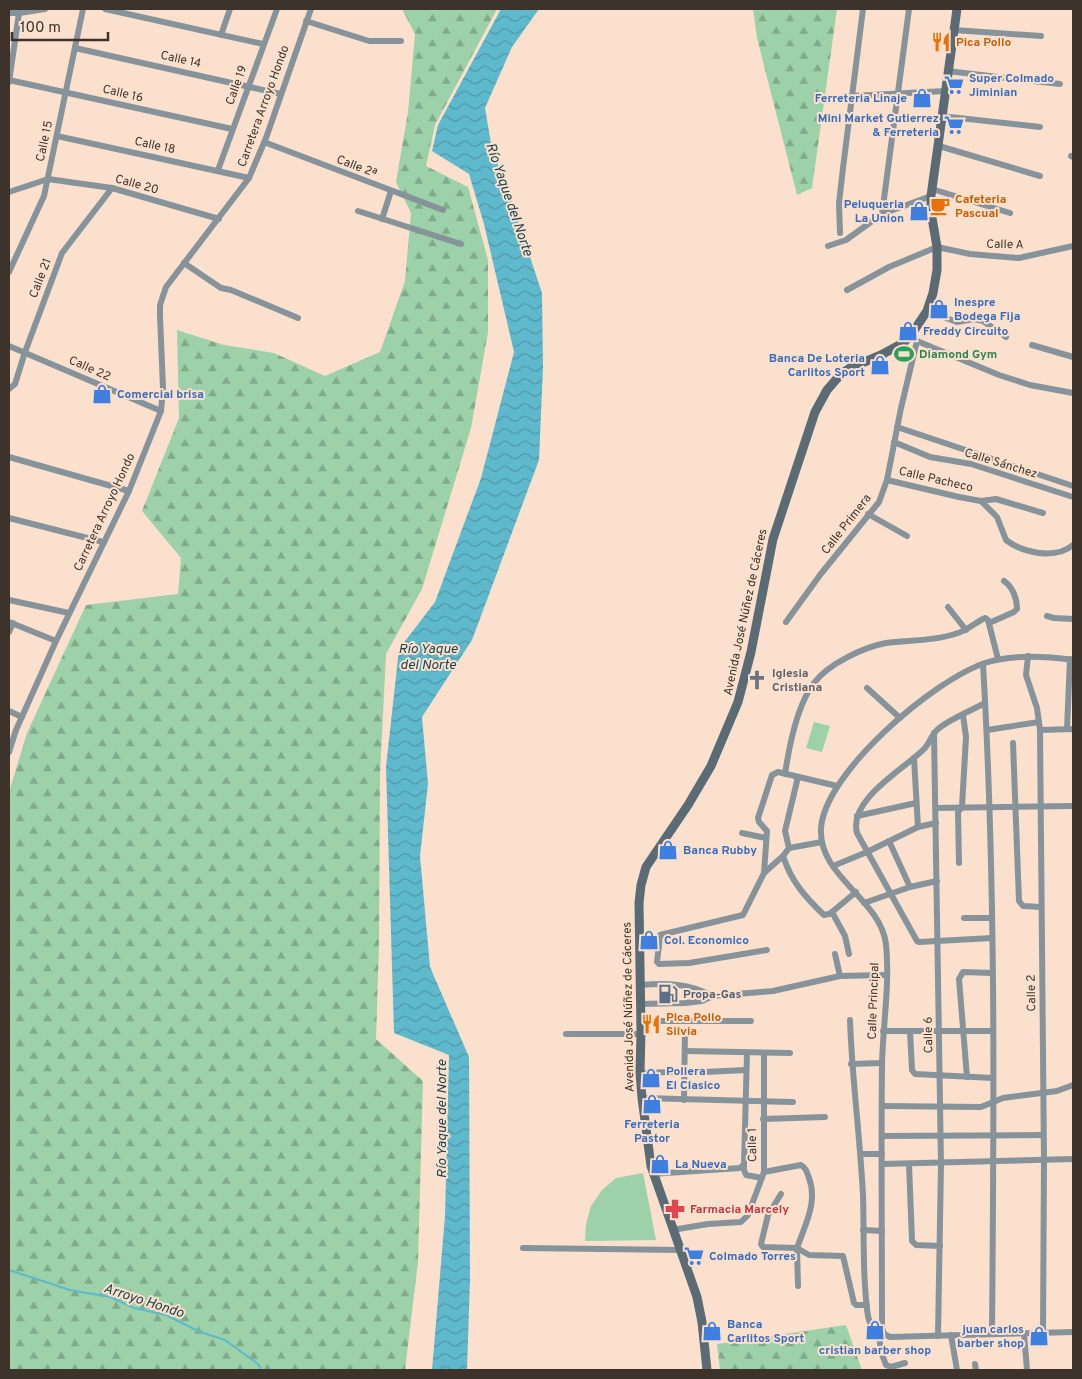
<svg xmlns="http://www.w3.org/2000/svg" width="1082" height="1379" font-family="Overpass,sans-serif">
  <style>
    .forest { fill: url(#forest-firs) }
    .pitch { fill: #9cd1a9 }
    .water { fill: url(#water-waves) }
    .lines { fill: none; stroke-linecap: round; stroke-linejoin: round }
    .stream { stroke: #5fb9cc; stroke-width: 2 }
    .minor { stroke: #87939a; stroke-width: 6 }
    .secondary { stroke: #5a6b75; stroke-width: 9 }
    .labels { text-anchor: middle; stroke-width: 4; stroke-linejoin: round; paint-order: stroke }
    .food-label { font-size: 12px; font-weight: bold; fill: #c56008; stroke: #fbe0cd; text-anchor: start }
    .street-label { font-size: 12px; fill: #3d332b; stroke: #fbe0cd }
    .shop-label { font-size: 12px; font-weight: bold; fill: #366cbe; stroke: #fbe0cd; text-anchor: start }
    .leisure-label { font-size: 12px; font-weight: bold; fill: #27864d; stroke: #fbe0cd; text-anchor: start }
    .worship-label { font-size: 12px; font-weight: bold; fill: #5b616d; stroke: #fbe0cd; text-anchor: start }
    .service-label { font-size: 12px; font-weight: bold; fill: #4e5e75; stroke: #fbe0cd; text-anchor: start }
    .health-label { font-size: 12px; font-weight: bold; fill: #be3a42; stroke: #fbe0cd; text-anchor: start }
    .water-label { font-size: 14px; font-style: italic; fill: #1b444d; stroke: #fbe0cd }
  </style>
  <defs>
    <pattern id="forest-firs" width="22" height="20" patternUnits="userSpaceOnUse" patternTransform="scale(1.25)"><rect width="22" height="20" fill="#9cd1a9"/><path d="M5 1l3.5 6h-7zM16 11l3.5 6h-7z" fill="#80aa8a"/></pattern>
    <pattern id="water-waves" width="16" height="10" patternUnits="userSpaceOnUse" patternTransform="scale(1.25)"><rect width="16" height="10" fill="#5fb9cc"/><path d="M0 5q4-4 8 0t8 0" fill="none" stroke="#5097a6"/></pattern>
  </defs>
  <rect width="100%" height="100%" fill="#fbe0cd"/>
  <g class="forest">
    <path d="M402,9H497L435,125L426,166L468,187L488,260V332L471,428L422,589L386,654L380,774L379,942L376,1039L423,1081L418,1262L405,1370H9V792L27,733L86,605L178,594L181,558L142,511L179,418L177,330L224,345L274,353L325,376L380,352L405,281L411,213L396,182L408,112L415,34Z"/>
    <path d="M753,9H837L812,188L797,195L757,38Z"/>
    <path d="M846,1325L862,1370H720L717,1344Z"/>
  </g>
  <g class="pitch">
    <path d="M814,722L830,726L822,752L806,748Z"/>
    <path d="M643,1173L656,1240L585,1241L586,1224L591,1206L602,1190L616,1178Z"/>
  </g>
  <path class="water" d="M501,9H539L512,47L485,108L492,149L510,197L542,293L543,367L539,460L472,640L422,717L428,784L420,856L430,967L469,1057L470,1279L467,1370H432L445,1216L449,1055L394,1033L386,767L399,649L435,602L481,478L514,352L484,224L469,174L432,151L438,125Z"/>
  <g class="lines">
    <path class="stream" d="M9,1270L70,1290L110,1297L134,1308L166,1315L198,1331L225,1340L258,1364L262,1370"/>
    <g class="minor">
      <path d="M105,9L263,44"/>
      <path d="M9,13H19L45,9"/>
      <path d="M306,21L369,41H401"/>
      <path d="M954,30L1041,36"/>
      <path d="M221,35L230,9"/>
      <path d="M75,48L281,94"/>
      <path d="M947,71L1060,84"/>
      <path d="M9,80L232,129"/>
      <path d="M9,82L19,13"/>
      <path d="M852,96L945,91"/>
      <path d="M941,116L1040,127"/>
      <path d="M57,136L249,178"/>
      <path d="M264,142L443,210"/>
      <path d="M939,146L1040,176"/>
      <path d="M1071,156L1073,157"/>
      <path d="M218,170L277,9"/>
      <path d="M932,189L1010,213"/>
      <path d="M9,192L48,179L112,188L219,219"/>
      <path d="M358,211L461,244"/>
      <path d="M882,214L909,9"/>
      <path d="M382,219L391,191"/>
      <path d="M840,233L839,203L843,168L863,9"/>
      <path d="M828,246L846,240L882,214L931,196"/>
      <path d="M184,263L221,288L231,290L298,318"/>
      <path d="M9,272L44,196L83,9"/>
      <path d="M847,290L889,267L937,247L970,254L1019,258L1073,246"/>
      <path d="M927,311L957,322L974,319L983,321L1006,337"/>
      <path d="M914,338L917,341L999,375L1030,385L1073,393"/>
      <path d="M1032,345L1073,357"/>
      <path d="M9,346L161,411"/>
      <path d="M9,389L15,384L25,352L62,253L112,188"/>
      <path d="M897,427L1073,486"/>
      <path d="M894,442L930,457L971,464L1073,497"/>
      <path d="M9,457L129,491"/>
      <path d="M887,480L959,497L981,501L997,517L1006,540C1023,553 1055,560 1073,545"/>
      <path d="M981,501L996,499L1043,513"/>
      <path d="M868,514L907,536"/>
      <path d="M9,518L103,542"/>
      <path d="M9,600L69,613"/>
      <path d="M948,607L966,630"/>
      <path d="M1047,616L1054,618L1073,619"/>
      <path d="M9,622L56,641"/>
      <path d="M786,622L820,575L879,502L887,480L901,408L917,341"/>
      <path d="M989,623L1014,612L1017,609C1017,599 1013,587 1004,581"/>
      <path d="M9,632L13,623"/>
      <path d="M1028,656L1026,675L1037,708L1040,730L1044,1161L1043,1331"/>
      <path d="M1073,660C1044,656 1013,654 985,663C934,680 825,772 821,828C818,877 880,898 886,944C890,983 883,1024 882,1064C881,1152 882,1240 882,1328L884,1334L890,1337L1073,1332"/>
      <path d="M983,664C996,887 994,1110 992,1333"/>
      <path d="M867,688L900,718"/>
      <path d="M985,703C972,710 948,720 938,729C932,734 930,742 925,748C905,769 848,799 857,833L917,941L919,942L992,938"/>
      <path d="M9,711L22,717"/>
      <path d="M1067,729L1070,659"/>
      <path d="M987,730L1039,722"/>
      <path d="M1040,730L1073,729"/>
      <path d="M934,733L941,1164L938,1336"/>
      <path d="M1013,743L1019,901L1023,906L1041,907"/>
      <path d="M9,752L16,730L56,641L129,491L161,411L163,388L160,316V305L166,287L249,178L266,138L311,9"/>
      <path d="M914,758L918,827"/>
      <path d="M785,774C789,747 797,705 814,683C828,664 864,647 886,643C910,640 935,641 958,633C968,630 976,622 985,618L988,620L998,659"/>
      <path d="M936,808L1073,806"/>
      <path d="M857,816L916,803"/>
      <path d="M742,833L766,838"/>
      <path d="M889,841L910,887"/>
      <path d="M789,848L785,831L798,777"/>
      <path d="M783,856C791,881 805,897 824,915L829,914L832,912L845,936L849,954"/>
      <path d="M959,863L958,812L962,807L966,737L963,715"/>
      <path d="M833,866L867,852L918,827L936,823"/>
      <path d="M764,873L767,831L759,822L758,818L772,775L778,772L837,786"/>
      <path d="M864,903L910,887L937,881"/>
      <path d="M832,912L856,892"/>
      <path d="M964,918H992"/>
      <path d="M640,947H659"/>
      <path d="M767,950L689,963L659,964L657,962L660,935L743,915L764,873L783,856L789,848L822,842"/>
      <path d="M835,954L840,976"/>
      <path d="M640,985C668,983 688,983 713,996"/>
      <path d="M640,1004L685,1003L702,1001L713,996L773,991L840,976L886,975"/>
      <path d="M850,1020C852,1079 860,1136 863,1195C864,1225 863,1256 865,1286C866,1297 866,1309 869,1320C872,1329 875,1334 884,1334"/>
      <path d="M640,1021H751"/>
      <path d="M883,1031H993"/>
      <path d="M910,1031L912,1070L915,1074L993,1078"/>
      <path d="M566,1034H641"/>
      <path d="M685,1051L790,1053"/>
      <path d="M851,1064L882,1063"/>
      <path d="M640,1073L673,1072"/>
      <path d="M684,1073L746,1070"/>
      <path d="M967,1077L959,979L963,972L992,973"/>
      <path d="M642,1098L793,1102"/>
      <path d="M684,1100L685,1030"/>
      <path d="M882,1106L981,1107L1003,1098L1057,1091L1073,1085"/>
      <path d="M763,1119L825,1117"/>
      <path d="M882,1136L1043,1135"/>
      <path d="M861,1154H882"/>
      <path d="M744,1164V1170L746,1175L762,1178"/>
      <path d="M882,1164L1073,1159"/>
      <path d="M909,1164L912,1241L916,1245L940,1246"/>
      <path d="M764,1172L801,1165C806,1168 807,1172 809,1178C818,1202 805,1225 797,1248L809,1255L843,1256L854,1303L856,1305H867"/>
      <path d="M652,1174L740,1168L744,1164L747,1053"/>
      <path d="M781,1194L768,1215L761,1244L763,1247L797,1248L798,1286"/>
      <path d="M672,1230L708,1224L741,1222L748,1215L764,1172V1053"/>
      <path d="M863,1230L882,1231"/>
      <path d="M523,1248L680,1250"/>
      <path d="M1024,1333L1027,1370"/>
      <path d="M879,1334L881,1352L886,1365L891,1367L905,1363"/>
      <path d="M951,1335L957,1370"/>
      <path d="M975,1364L976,1370"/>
    </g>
    <path class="secondary" d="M707,1370L702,1322L697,1297L651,1166L642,1098L640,1073L641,1031L639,903L641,885L646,867L688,805L711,766L738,702L751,652L773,539L815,412L827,390L841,374L850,368L881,355L903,343L911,335L927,311L933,293L937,270V247L931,212V196L957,9"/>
  </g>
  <defs>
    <symbol id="restaurant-bare" viewBox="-9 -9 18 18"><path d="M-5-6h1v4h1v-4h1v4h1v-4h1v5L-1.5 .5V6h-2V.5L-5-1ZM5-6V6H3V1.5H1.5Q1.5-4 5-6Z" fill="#e8710a" stroke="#fbe0cd" stroke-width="2.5" paint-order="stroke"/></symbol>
    <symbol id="supermarket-bare" viewBox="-9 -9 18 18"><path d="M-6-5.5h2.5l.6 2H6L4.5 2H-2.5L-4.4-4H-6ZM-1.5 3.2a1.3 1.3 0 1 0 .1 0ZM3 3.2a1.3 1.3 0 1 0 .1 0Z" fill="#3f7fe0" stroke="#fbe0cd" stroke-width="2.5" paint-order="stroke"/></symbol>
    <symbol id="shop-bare" viewBox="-9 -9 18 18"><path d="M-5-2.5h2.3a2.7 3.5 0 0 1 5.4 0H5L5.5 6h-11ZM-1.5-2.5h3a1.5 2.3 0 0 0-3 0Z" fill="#3f7fe0" stroke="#fbe0cd" stroke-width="2.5" paint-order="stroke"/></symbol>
    <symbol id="cafe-bare" viewBox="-9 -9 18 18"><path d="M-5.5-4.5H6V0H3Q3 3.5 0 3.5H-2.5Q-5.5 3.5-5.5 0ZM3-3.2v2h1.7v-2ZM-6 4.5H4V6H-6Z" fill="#e8710a" stroke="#fbe0cd" stroke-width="2.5" paint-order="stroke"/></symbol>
    <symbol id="stadium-bare" viewBox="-9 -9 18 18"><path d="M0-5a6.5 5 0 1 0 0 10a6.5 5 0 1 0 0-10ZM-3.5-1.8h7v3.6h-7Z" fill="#2e9e5b" stroke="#fbe0cd" stroke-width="2.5" paint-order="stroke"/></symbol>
    <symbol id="church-bare" viewBox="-9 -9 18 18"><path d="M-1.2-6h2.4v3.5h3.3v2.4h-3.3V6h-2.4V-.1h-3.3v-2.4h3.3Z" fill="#6b7280" stroke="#fbe0cd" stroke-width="2.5" paint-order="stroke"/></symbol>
    <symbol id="fuel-bare" viewBox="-9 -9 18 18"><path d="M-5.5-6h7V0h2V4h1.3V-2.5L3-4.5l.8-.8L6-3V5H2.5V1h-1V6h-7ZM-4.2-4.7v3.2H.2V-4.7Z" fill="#5c6f8a" stroke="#fbe0cd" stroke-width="2.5" paint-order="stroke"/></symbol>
    <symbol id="pharmacy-bare" viewBox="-9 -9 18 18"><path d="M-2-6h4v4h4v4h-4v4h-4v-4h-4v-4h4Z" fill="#e0444e" stroke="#fbe0cd" stroke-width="2.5" paint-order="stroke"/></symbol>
  </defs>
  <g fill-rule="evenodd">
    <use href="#restaurant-bare" x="927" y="28" width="28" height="28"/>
    <use href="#supermarket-bare" x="940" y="71" width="28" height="28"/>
    <use href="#shop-bare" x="908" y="84" width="28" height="28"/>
    <use href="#supermarket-bare" x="940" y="111" width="28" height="28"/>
    <use href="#cafe-bare" x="926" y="192" width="28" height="28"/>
    <use href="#shop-bare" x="905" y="197" width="28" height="28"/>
    <use href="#shop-bare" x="925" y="295" width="28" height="28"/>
    <use href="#shop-bare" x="894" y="317" width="28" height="28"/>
    <use href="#stadium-bare" x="890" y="340" width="28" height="28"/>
    <use href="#shop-bare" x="866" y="351" width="28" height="28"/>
    <use href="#shop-bare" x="88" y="380" width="28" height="28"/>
    <use href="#church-bare" x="743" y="666" width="28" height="28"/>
    <use href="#shop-bare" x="654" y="836" width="28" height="28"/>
    <use href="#shop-bare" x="635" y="926" width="28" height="28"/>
    <use href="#fuel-bare" x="654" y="980" width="28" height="28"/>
    <use href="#restaurant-bare" x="637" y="1010" width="28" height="28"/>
    <use href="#shop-bare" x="637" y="1064" width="28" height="28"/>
    <use href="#shop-bare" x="638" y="1090" width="28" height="28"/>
    <use href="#shop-bare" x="646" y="1150" width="28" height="28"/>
    <use href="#pharmacy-bare" x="661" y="1195" width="28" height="28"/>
    <use href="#supermarket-bare" x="680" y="1242" width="28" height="28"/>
    <use href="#shop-bare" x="861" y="1316" width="28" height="28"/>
    <use href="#shop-bare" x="698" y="1317" width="28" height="28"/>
    <use href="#shop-bare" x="1025" y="1322" width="28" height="28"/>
  </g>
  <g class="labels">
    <g class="food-label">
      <text x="956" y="46">Pica Pollo</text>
      <text x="955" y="203">Cafeteria<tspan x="955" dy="14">Pascual</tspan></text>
      <text x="666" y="1021">Pica Pollo<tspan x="666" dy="14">Silvia</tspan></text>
    </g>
    <g class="street-label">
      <text transform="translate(181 59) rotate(12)" y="4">Calle 14</text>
      <text transform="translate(236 85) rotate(-70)" y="4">Calle 19</text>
      <text transform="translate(123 93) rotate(13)" y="4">Calle 16</text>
      <text transform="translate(263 106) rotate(-70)" y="4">Carretera Arroyo Hondo</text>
      <text transform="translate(44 141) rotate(-78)" y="4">Calle 15</text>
      <text transform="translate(155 145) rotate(12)" y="4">Calle 18</text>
      <text transform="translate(357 166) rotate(21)" y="4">Calle 2ª</text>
      <text transform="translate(137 184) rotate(15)" y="4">Calle 20</text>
      <text transform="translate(1005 244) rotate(1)" y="4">Calle A</text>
      <text transform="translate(40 278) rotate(-69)" y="4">Calle 21</text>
      <text transform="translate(90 368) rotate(24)" y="4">Calle 22</text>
      <text transform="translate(1001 463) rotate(17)" y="4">Calle Sánchez</text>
      <text transform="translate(936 479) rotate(13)" y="4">Calle Pacheco</text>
      <text transform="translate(104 512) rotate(-65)" y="4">Carretera Arroyo Hondo</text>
      <text transform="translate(846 524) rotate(-52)" y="4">Calle Primera</text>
      <text transform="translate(745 612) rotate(-78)" y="4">Avenida José Núñez de Cáceres</text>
      <text transform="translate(1031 993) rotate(-91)" y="4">Calle 2</text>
      <text transform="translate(873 1001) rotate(-88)" y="4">Calle Principal</text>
      <text transform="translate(628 1007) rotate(-91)" y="4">Avenida José Núñez de Cáceres</text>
      <text transform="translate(928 1035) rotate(-91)" y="4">Calle 6</text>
      <text transform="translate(752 1145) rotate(-91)" y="4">Calle 1</text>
    </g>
    <g class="shop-label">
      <text x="969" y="82">Super Colmado<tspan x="969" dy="14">Jiminian</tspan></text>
      <text x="907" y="102" text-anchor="end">Ferreteria Linaje</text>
      <text x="939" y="122" text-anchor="end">Mini Market Gutierrez<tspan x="939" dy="14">&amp; Ferreteria</tspan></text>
      <text x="904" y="208" text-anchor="end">Peluqueria<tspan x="904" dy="14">La Union</tspan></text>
      <text x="954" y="306">Inespre<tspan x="954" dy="14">Bodega Fija</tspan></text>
      <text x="923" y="335">Freddy Circuito</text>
      <text x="865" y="362" text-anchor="end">Banca De Loteria<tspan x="865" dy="14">Carlitos Sport</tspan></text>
      <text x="117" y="398">Comercial brisa</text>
      <text x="683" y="854">Banca Rubby</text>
      <text x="664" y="944">Col. Economico</text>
      <text x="666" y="1075">Pollera<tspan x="666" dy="14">El Clasico</tspan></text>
      <text x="652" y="1128" text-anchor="middle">Ferreteria<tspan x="652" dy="14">Pastor</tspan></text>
      <text x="675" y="1168">La Nueva</text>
      <text x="709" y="1260">Colmado Torres</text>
      <text x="727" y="1328">Banca<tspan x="727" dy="14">Carlitos Sport</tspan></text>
      <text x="1024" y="1333" text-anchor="end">juan carlos<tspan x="1024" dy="14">barber shop</tspan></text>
      <text x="875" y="1354" text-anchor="middle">cristian barber shop</text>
    </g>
    <g class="leisure-label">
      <text x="919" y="358">Diamond Gym</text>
    </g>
    <g class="worship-label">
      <text x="772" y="677">Iglesia<tspan x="772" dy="14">Cristiana</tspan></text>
    </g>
    <g class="service-label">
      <text x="683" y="998">Propa-Gas</text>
    </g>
    <g class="health-label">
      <text x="690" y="1213">Farmacia Marcely</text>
    </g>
    <g class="water-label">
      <text transform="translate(510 199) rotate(71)" y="5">Río Yaque del Norte</text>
      <text x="428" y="653">Río Yaque<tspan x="428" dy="16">del Norte</tspan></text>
      <text transform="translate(441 1119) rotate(-90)" y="5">Río Yaque del Norte</text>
      <text transform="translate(144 1300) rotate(18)" y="5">Arroyo Hondo</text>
    </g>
  </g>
  <rect width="1082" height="1379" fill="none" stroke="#3d332b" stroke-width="20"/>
  <path d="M12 32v8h96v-8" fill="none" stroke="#3d332b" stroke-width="2.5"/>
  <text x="20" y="32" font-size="15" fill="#3d332b" stroke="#fbe0cd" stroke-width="4" paint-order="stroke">100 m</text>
</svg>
